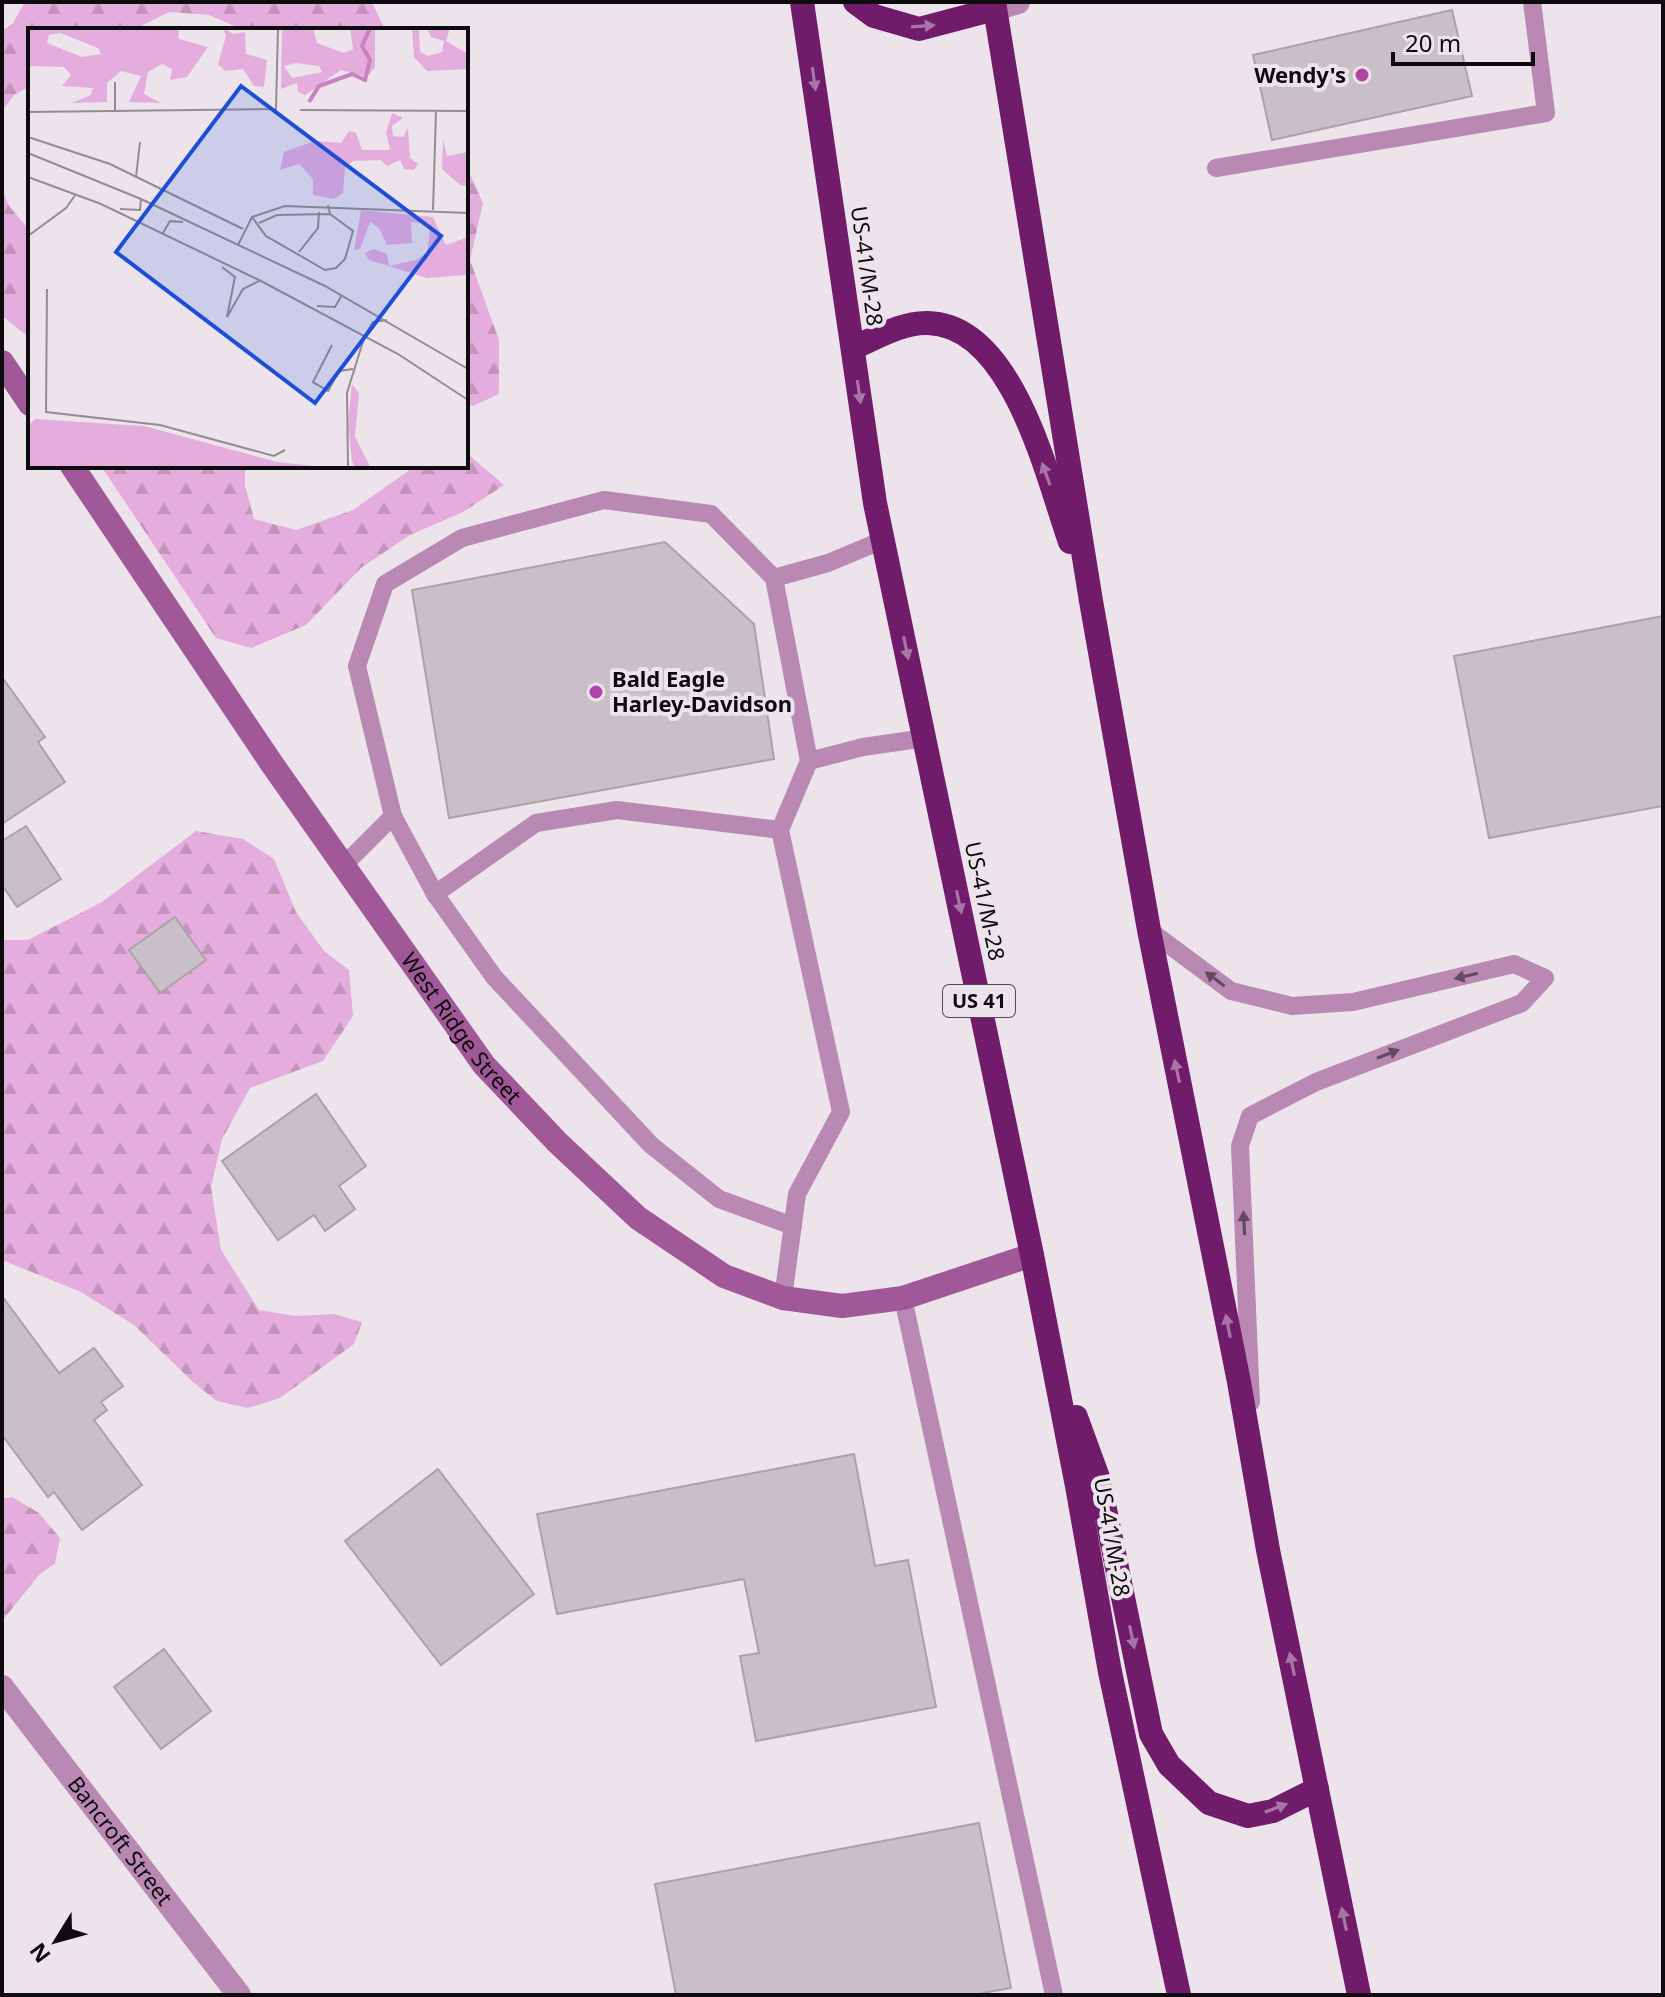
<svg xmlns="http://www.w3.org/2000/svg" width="1665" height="1997" font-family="'Noto Sans',sans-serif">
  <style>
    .forest { fill: url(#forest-firs) }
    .building { fill: #c9c0c7; stroke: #aaa2a9; stroke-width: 2 }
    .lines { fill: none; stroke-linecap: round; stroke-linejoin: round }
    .lane { stroke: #b988b3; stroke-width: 18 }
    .street { stroke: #b988b3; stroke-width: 24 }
    .secondary { stroke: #a05898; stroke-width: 24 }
    .highway { stroke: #711c6b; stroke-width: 24 }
    .oneway { fill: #a876a5 }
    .oneway2 { fill: #634a60 }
    .poi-dot { fill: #af44a5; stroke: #ece3eb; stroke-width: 3 }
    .labels { text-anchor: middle; stroke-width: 8; stroke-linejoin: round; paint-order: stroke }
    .shield { fill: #ece3eb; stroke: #504c50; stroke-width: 2 }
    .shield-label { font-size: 20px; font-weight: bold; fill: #0d0b0d }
    .poi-label { font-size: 22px; font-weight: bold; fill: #0d0b0d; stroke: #ece3eb; text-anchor: end }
    .street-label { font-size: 22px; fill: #0d0b0d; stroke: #ece3eb }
    .inset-river { fill: none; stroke: #cb80c2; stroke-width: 4 }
    .inset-road { fill: none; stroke: #938d92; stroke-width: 2 }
    .view { fill: #1d4ed8; fill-opacity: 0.15; stroke: #1d4ed8; stroke-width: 4 }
    .inset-edge { fill: none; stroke: #0d0b0d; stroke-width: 4 }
  </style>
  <defs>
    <pattern id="forest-firs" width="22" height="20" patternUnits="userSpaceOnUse" patternTransform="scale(2)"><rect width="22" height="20" fill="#e5addd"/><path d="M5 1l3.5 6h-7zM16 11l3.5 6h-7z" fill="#c394bc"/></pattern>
  </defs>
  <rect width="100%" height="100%" fill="#ece3eb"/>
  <g class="forest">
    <path d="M25,2H372L385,30H244L209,15L169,12L133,30H30V86L14,95L2,111V31L13,23Z"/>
    <path d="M466,165L483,203L470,260L499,340V394L473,406L466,404Z"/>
    <path d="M2,189L9,206L30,231V338L2,316Z"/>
    <path d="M469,455L504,485L463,512L410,535L361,568L306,625L251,648L216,638L101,466H245V485L254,519L296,530L353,510L411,469L423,466H466V456Z"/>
    <path d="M196,831L243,839L274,859L296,912L324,951L349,970L353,1016L323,1061L250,1088L222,1139L211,1187L221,1250L259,1310L296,1316L334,1314L362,1322L354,1344L280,1398L248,1408L217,1401L194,1383L134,1325L81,1292L2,1260V940H28L102,902Z"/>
    <path d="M12,1497L39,1513L60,1538L55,1563L39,1575L2,1621V1499Z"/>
  </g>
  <g class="building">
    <path d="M1452,10L1472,96L1272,140L1253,55Z"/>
    <path d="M665,542L754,624L774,759L449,818L412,590Z"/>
    <path d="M1663,616V806L1489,838L1454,656Z"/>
    <path d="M2,677L45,737L38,742L65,782L2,824Z"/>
    <path d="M26,826L61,879L17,907L2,885V841Z"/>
    <path d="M175,917L206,960L160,993L129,950Z"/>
    <path d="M316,1094L366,1166L339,1186L355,1209L325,1231L314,1215L278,1240L222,1161Z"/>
    <path d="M2,1296L59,1373L94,1348L123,1386L101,1402L107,1410L94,1420L142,1485L82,1530L54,1492L48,1497L2,1435Z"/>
    <path d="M854,1454L875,1566L908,1560L936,1707L756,1741L740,1656L759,1653L744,1579L557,1614L537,1514Z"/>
    <path d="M438,1469L534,1594L441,1665L345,1541Z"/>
    <path d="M164,1649L211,1711L161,1749L114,1687Z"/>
    <path d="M979,1823L1011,1988L972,1995H676L655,1884Z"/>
  </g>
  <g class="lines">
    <g class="lane">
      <path d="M1216,168L1546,113L1532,2"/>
      <path d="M774,578L828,563L883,540"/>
      <path d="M809,761L863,747L925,738"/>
      <path d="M393,816L435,894L494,977L651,1145L719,1199L793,1226"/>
      <path d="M343,866L393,816L357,666L385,584L462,538L604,500L711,514L774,578L809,761L780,830L841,1112L797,1194L783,1298"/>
      <path d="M435,894L536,823L617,810L780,830"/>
      <path d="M1149,930L1231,991L1292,1006L1353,1002L1514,964L1545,978L1522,1003L1316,1082L1250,1116L1240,1146L1251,1402"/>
      <path d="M903,1298L1054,1995"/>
    </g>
    <g class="street">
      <path d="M995,9L1018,2"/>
      <path id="s1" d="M2,1687L239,1995"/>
    </g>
    <g class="secondary">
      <path d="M2,362L30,404"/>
      <path id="s2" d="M72,466L272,764L484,1065L557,1142L638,1218L724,1276L783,1298L842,1306L903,1298L1032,1255"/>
    </g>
    <g class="highway">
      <path d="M802,2L875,503L1032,1255L1077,1486L1110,1672L1179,1995"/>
      <path d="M855,2L874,16L919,29L995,9"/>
      <path d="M994,2L1091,601L1149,930L1239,1382L1268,1550L1359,1995"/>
      <path d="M853,348C876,338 902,322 928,323C1013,325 1047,477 1070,542"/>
      <path d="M1076,1417L1099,1480L1151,1734L1169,1765L1209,1803L1248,1816L1273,1811L1317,1789"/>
    </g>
  </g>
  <defs><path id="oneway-solid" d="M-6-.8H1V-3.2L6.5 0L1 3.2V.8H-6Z" transform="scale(2)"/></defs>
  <g class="oneway">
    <use href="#oneway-solid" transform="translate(923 26) rotate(-4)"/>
    <use href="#oneway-solid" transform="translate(814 79) rotate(82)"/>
    <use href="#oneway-solid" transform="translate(859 392) rotate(82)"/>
    <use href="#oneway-solid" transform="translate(1046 474) rotate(-110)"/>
    <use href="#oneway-solid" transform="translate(906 648) rotate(78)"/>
    <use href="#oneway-solid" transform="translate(959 902) rotate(78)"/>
    <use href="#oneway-solid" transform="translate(1177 1071) rotate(-102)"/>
    <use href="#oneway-solid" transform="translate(1228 1326) rotate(-101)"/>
    <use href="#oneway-solid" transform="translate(1132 1637) rotate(78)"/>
    <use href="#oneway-solid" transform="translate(1292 1664) rotate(-102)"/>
    <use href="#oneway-solid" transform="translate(1276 1808) rotate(-21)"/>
    <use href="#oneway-solid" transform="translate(1344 1919) rotate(-102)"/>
  </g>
  <g class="oneway2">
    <use href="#oneway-solid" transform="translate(1466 976) rotate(167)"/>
    <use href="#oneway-solid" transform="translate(1215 979) rotate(-143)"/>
    <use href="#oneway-solid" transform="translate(1388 1054) rotate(-21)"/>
    <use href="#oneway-solid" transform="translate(1244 1223) rotate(-93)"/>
  </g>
  <g class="poi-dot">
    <circle cx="1362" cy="75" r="8"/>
    <circle cx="596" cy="692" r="8"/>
  </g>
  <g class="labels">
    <rect class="shield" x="943" y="985" width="72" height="32" rx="6"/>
    <g class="shield-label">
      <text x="979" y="1008">US 41</text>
    </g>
    <g class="poi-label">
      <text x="1346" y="83">Wendy's</text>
      <text x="612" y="687" text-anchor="start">Bald Eagle<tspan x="612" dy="25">Harley-Davidson</tspan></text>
    </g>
    <g class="street-label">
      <text transform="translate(867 266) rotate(82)" y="8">US-41/M-28</text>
      <text transform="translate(985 901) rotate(78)" y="8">US-41/M-28</text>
      <text dy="8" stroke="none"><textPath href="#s2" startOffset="684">West Ridge Street</textPath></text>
      <text transform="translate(1112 1537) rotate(80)" y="8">US-41/M-28</text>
      <text dy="8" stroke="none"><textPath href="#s1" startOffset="194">Bancroft Street</textPath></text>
    </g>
  </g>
  <g transform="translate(28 28)">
    <rect width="440" height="440" fill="#ece3eb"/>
    <path d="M0,0H150L151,11L180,19L159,49L142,52L144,41L134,36L120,44L116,66L133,75L101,74L113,48L93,43L79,55V74L44,75L63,67L65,60L34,58L43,47L36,39L0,38ZM32,5L70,20L73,26L54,29L19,15L21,7ZM195,0L205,6L217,4L218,26L239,32L236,59L226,58L215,41L197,43L190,36L198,8ZM254,0H285L289,15L316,25L325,21L322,0H347V39L339,49L313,42L277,67L270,64L269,55L253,61ZM268,35L291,38L294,44L264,50L256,38ZM384,0L391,1L392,24L400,28L414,24L416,13L403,9L399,0H422L418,13L440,26V41L399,43L386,29ZM364,85L375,90L364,98L365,108L375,109L380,100L382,130L390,136L386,142L376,141L372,132L359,138L353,132L325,133L317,140L315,165L306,171L285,167V151L271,136L252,142L256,124L287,113L313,115L321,103L328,105L334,122H362L358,105ZM415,111L419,128L440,124V158L432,157L414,141ZM333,182L405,189L418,217L440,209V247L399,250L341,232L337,225L346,221L359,226L361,238L388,232L399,224L402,202L400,196L383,194L384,215L359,217L351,200L342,194L332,221L326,222ZM324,356L331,365L327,409L343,440H327L324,433L320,394ZM7,391L116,398L249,434L303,440H0V398Z" fill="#e5addd" fill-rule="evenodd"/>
    <path class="inset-river" d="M281,74L291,58L324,46L337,52L342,32L334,18L342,0"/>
    <path class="inset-road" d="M87,54V82M272,82L440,83M0,84L248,81L250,0M0,109L82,136L215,201M0,125L113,171L297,258L440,341M0,149L73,176L233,253L370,326L440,372M108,149L112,114M92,181L112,182L113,171M405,182L408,83M224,189L238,208L297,242L308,240L317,231L325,203L302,186L300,177M231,195L249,187L302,186M135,205L142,193L155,194M0,208L38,180L48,166M210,217L224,189L257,178L440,185M271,224L290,200L291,184M194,239L207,249L199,289L215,261L231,253M19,261L18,384L132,397L246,428L257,422M289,278L307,279L314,267M337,307L345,294L359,292M304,317L285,354L300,363L311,343L325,341M320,440L319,365L337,307"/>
    <path class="view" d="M213,58L413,208L287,375L88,224Z"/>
    <rect width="440" height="440" class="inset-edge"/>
  </g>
  <rect width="1665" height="1997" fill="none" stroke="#0d0b0d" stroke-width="8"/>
  <g transform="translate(56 1941) rotate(233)" stroke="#ece3eb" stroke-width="6" paint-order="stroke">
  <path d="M0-6L14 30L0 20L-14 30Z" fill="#0d0b0d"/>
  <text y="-12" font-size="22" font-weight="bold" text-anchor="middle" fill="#0d0b0d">N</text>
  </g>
  <path d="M1393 52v12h140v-12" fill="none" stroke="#0d0b0d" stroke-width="4"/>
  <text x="1405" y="52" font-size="24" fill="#0d0b0d" stroke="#ece3eb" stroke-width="6" paint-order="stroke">20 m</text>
</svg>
